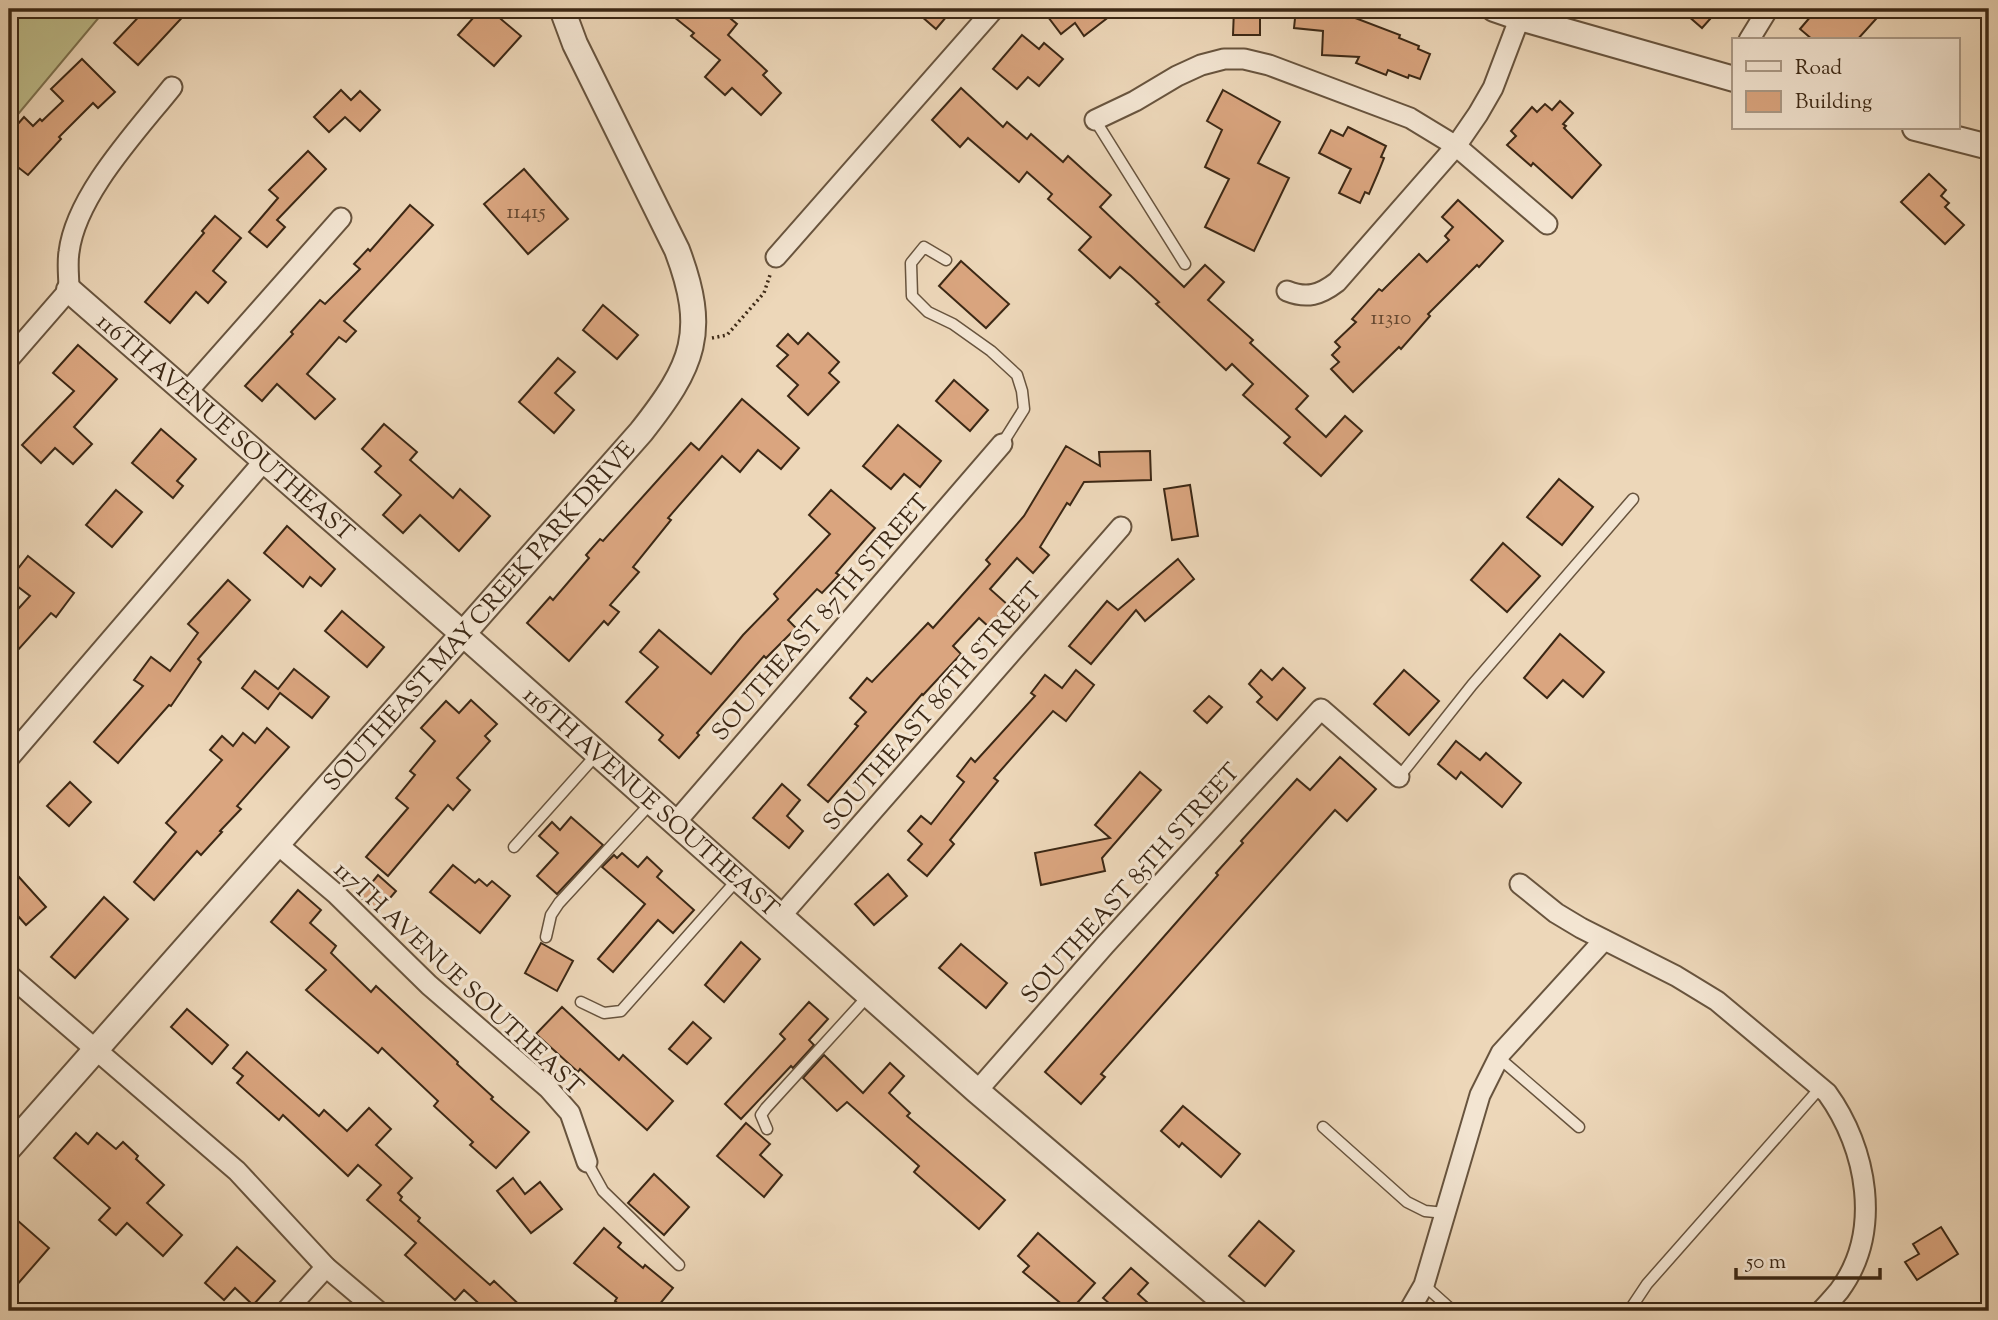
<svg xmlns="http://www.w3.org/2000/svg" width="1998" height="1320" font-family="'Sorts Mill Goudy',serif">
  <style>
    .green { fill: #bebd8b; stroke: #7d7250; stroke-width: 2 }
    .building { fill: #daa57f; stroke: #3c2815; stroke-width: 2 }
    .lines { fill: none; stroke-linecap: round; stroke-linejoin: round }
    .service-casing { stroke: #68543e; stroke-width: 13 }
    .minor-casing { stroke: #68543e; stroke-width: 23 }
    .tertiary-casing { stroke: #68543e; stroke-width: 28 }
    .path { stroke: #3c2815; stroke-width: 3.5; stroke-dasharray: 2 3.5; stroke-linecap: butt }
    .service { stroke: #f3e5d2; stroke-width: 10 }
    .minor { stroke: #f3e5d2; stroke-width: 19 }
    .tertiary { stroke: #f3e5d2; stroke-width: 24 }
    .labels { text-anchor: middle; stroke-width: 6; stroke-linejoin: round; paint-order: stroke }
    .number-label { font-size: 21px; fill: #644730 }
    .street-label { font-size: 24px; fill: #3c2815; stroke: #f3e5d2 }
  </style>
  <rect width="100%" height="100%" fill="#edd7b9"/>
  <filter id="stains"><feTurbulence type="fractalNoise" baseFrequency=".00286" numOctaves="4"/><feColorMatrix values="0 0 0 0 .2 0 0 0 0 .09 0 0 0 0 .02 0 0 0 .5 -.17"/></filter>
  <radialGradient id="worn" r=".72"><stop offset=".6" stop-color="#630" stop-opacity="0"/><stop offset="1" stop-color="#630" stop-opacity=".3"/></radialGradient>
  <path class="green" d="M9,9H106L9,125Z"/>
  <g class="building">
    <path d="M146,9H190L138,65L114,43Z"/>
    <path d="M481,9H489L521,36L494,66L458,35Z"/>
    <path d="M664,9H719L737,24L728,35L767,71L763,75L781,93L761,115L732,88L725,95L705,77L720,60L691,36L694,33Z"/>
    <path d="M913,9H953L936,29Z"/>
    <path d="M1042,9H1119L1084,36L1075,23L1061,34Z"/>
    <path d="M1234,9H1260V35H1233Z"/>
    <path d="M1296,9H1350V16L1400,35L1399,38L1419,46L1418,49L1430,54L1420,79L1409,75L1408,78L1388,70L1386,75L1356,63L1359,57L1322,55L1323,31L1294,28Z"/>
    <path d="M1680,9H1719L1702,28Z"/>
    <path d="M1817,9H1885L1857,40H1813L1800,29Z"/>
    <path d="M1022,35L1039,49L1044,43L1063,59L1039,86L1028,77L1017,89L993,69Z"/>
    <path d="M82,59L115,92L98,108L93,103L59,137L61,139L28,175L19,168L9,179V134L24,117L33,126L40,119L42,121L63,101L51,89Z"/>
    <path d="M961,88L1003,127L1007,122L1027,139L1031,134L1063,162L1068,156L1111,195L1100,207L1184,287L1205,265L1224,282L1208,300L1253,340L1250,343L1308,396L1296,409L1326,437L1345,416L1362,431L1321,476L1284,443L1290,437L1243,395L1253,384L1232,364L1226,370L1156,304L1159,302L1131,276L1120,267L1110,278L1079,250L1091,237L1048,199L1052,194L1027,172L1019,182L968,138L960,147L932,120Z"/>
    <path d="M341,90L351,100L360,91L380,110L360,131L345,117L329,132L314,117Z"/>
    <path d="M1223,90L1280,122L1258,163L1289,178L1254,251L1205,227L1229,179L1205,167L1222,130L1207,121Z"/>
    <path d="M1560,101L1573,113L1563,124L1566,126L1564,128L1601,165L1572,198L1533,163L1531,166L1507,145L1516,136L1511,131L1532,107L1537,112L1545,104L1552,110Z"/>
    <path d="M1348,127L1386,146L1381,157L1384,158L1378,173L1369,194L1365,192L1360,203L1339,193L1351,169L1319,153L1331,130L1343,136Z"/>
    <path d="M308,151L326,169L277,220L285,227L267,247L249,232L278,198L269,190Z"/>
    <path d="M524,169L568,219L528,254L484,204Z"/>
    <path d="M1929,174L1946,190L1941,196L1949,203L1945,207L1964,225L1945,244L1901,202Z"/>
    <path d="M1458,200L1503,241L1479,267L1477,265L1428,314L1430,316L1401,349L1399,347L1353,392L1331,369L1339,362L1332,355L1340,347L1335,342L1356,322L1352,319L1379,289L1382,291L1419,254L1427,262L1449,240L1445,236L1453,227L1442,217Z"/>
    <path d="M410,205L433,225L344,321L356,331L346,342L339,337L307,374L335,399L315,419L277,384L262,401L245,386L293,334L291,332L320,300L325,304L360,269L354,264L368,249L370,251Z"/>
    <path d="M215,216L241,238L213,271L226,282L208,303L196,292L170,323L145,302L204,233L202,231Z"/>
    <path d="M961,261L1009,304L986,328L939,286Z"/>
    <path d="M603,305L638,335L617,359L583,330Z"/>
    <path d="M808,333L839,362L829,373L839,382L808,415L788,396L798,385L777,366L788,355L777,346L788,334L798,344Z"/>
    <path d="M78,345L117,379L74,427L92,444L73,464L55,448L41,463L22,445L74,391L53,373Z"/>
    <path d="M558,358L575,372L555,393L574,410L554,433L519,402Z"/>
    <path d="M954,380L988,410L970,431L936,401Z"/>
    <path d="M742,399L799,448L781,469L758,450L740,472L722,456L668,518L671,520L633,567L639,572L610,605L619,612L608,625L604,621L569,661L527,623L550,597L553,600L589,558L586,555L600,539L603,541L691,443L699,450Z"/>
    <path d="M384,424L417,452L410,460L453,498L460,489L490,516L459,551L420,515L403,533L383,515L401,495L375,472L381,466L362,449Z"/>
    <path d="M898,425L941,461L920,487L904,474L891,489L863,466Z"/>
    <path d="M161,429L196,459L177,481L183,486L173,498L132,463Z"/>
    <path d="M1066,446L1100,466L1099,452L1150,451L1151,480L1084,482L1070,505L1067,503L1040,547L1049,555L1033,573L1017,558L990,589L1008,605L989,627L979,618L953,646L961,654L923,695L922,694L828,802L808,785L858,726L855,724L866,712L850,698L867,678L872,682L928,623L933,628L990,564L986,560L1024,516Z"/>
    <path d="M1559,479L1593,507L1562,545L1527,517Z"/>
    <path d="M1190,485L1198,536L1172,540L1164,489Z"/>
    <path d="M116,490L142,512L112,547L86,525Z"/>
    <path d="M831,490L875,528L836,573L839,575L822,593L817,589L788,620L796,628L766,658L764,656L697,733L699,735L679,758L659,740L663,735L626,702L658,667L640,652L659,630L711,674L743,635L778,599L774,594L830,534L809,515Z"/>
    <path d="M287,526L335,569L321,586L310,577L303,587L264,553Z"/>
    <path d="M1503,543L1540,576L1507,612L1471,580Z"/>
    <path d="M28,556L74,593L56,617L51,613L9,660V619L30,596L9,580Z"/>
    <path d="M1178,559L1194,579L1145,621L1136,610L1091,664L1069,646L1107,601L1118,610Z"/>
    <path d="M228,580L250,600L198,659L201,662L171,706L169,705L118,763L94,742L143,686L134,680L151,657L170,671L198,633L188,624Z"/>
    <path d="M342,611L384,647L367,667L325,631Z"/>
    <path d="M1560,634L1604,672L1583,697L1563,680L1547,698L1524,678Z"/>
    <path d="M1283,668L1305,688L1277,720L1257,702L1262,697L1249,684L1261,670L1272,680Z"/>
    <path d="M294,669L329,697L312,718L280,693L268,709L242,688L255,671L278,689Z"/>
    <path d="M1076,670L1094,685L1066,721L1053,711L994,778L998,781L950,840L954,844L927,876L908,860L922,844L908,831L921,816L931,824L964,782L957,776L971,758L975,762L1035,696L1031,693L1045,675L1062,688Z"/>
    <path d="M1404,670L1439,701L1409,735L1374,704Z"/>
    <path d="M1209,696L1222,707L1207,723L1194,711Z"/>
    <path d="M471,700L497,724L485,736L490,741L457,778L470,790L453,810L448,805L388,876L366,857L408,808L396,798L415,775L410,771L435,741L421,728L446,701L459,713Z"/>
    <path d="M267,728L289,747L237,806L241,809L220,831L222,832L201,855L197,851L154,900L134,882L176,832L166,823L222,760L210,750L222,736L233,746L243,733L255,743Z"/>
    <path d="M1456,741L1480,760L1486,753L1521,783L1502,807L1461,772L1456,779L1438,764Z"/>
    <path d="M1340,757L1376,789L1347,821L1335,810L1101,1074L1105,1077L1081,1104L1045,1072L1218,875L1216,873L1243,843L1241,841L1297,779L1310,790Z"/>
    <path d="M1140,772L1161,790L1102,858L1105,871L1041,885L1035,853L1110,838L1095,825Z"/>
    <path d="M70,782L91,802L69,826L47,806Z"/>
    <path d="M782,784L800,800L787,816L803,831L789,848L753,818Z"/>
    <path d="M571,817L603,845L557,894L537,876L558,853L539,836L552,822L560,830Z"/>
    <path d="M622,853L638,867L647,857L662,871L657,877L694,910L673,933L658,920L613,972L598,959L645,904L602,867L614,855L617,858Z"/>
    <path d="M453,865L475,883L479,879L487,886L492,881L510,896L480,933L430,892Z"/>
    <path d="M9,866L46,907L26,925L9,906Z"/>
    <path d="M888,874L907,896L874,925L855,904Z"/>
    <path d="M378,875L396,891L378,912L360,897Z"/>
    <path d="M298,890L321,910L310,923L336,946L331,953L371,992L376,986L458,1062L457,1064L493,1097L491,1099L529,1132L496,1168L470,1145L473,1142L434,1106L438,1101L382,1048L378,1053L306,990L326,970L271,922Z"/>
    <path d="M104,897L128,919L75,978L51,957Z"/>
    <path d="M741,942L760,959L724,1002L705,985Z"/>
    <path d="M541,943L573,961L557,991L525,973Z"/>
    <path d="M961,944L1007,983L986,1008L939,968Z"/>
    <path d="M809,1002L828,1019L809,1040L814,1045L793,1068L791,1066L741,1119L725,1104L785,1039L780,1034Z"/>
    <path d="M562,1007L619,1060L623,1055L673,1101L647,1130L580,1069L578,1072L536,1034Z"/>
    <path d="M187,1009L228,1045L212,1064L171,1027Z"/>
    <path d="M693,1022L711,1038L687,1064L669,1049Z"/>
    <path d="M247,1052L319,1116L324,1110L347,1131L369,1108L391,1129L376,1145L412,1178L398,1193L402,1197L400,1200L420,1218L418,1221L490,1285L494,1281L526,1311H487L464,1290L455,1300L405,1255L416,1243L367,1200L381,1185L358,1165L348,1176L283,1115L279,1120L237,1083L243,1076L233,1068Z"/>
    <path d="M824,1055L863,1093L890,1063L904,1076L889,1093L910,1113L907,1116L1005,1200L979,1229L914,1172L919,1166L847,1102L837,1111L803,1078Z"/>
    <path d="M1183,1106L1240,1154L1221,1177L1182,1143L1179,1147L1161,1131Z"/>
    <path d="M746,1123L770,1144L760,1155L782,1175L764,1197L717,1156Z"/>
    <path d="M76,1133L88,1144L97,1133L116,1149L123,1142L138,1156L136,1159L164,1185L147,1203L182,1235L163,1256L127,1223L116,1235L99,1220L110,1208L54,1158Z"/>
    <path d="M654,1174L689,1207L664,1235L628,1203Z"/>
    <path d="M513,1178L525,1194L540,1182L562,1209L531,1233L497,1191Z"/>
    <path d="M9,1213L49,1248L9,1294Z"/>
    <path d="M1259,1221L1294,1251L1265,1286L1229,1256Z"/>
    <path d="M1941,1227L1958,1254L1917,1280L1905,1262L1919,1254L1913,1244Z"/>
    <path d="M604,1228L621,1243L618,1247L643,1268L645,1265L673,1288L654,1311H627L615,1301L617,1298L574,1263Z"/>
    <path d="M1038,1233L1095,1283L1070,1311L1023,1272L1029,1266L1018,1256Z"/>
    <path d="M237,1247L275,1281L253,1305L235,1288L224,1300L205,1283Z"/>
    <path d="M1131,1268L1148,1283L1138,1294L1157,1311H1118L1103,1298Z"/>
  </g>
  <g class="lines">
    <defs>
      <g id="service">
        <path d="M1095,120L1185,264"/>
        <path d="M946,260L924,247L911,263L912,296L928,312L953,324L991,351L1017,375L1022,391L1024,409L1002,444"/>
        <path d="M1399,777L1472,685L1633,499"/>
        <path d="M514,847L597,754"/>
        <path d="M546,937L551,915L559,903L651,803"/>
        <path d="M581,1002L604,1013L621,1011L737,880"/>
        <path d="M1498,1057L1579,1127"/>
        <path d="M1323,1127L1407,1202L1425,1211L1445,1213"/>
        <path d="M767,1129L761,1115L766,1108L868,996"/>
        <path d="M587,1162L603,1191L679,1265"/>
        <path d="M1424,1285L1453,1311"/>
        <path d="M1629,1311L1647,1284L1820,1088"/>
      </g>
      <g id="minor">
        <path d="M1749,40L1768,9"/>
        <path d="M1095,120L1135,101L1177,76L1201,65L1224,59H1244L1269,65L1410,118L1456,146L1547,224"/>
        <path d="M776,257L994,9"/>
        <path d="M1287,291C1307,299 1320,295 1337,282L1456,146L1478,114L1493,88L1523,9"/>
        <path d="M9,359L69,290C69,278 67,264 69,252C76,195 137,131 172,87"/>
        <path d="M187,392L341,218"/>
        <path d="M9,758L264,461"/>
        <path d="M675,823L1002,444"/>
        <path d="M277,844L336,894L429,985L548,1088L570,1113L587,1162"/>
        <path d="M1520,884L1556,913L1581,928L1676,976L1717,1001L1827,1093C1867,1148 1883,1232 1839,1291C1833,1298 1827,1305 1821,1311"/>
        <path d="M780,917L1121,527"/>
        <path d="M9,975L237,1171L326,1267L378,1311"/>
        <path d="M977,1091L1105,945L1321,709L1399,777"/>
        <path d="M286,1311L326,1267"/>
        <path d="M1409,1311L1424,1285L1480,1095L1501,1053L1604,940"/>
      </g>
      <g id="tertiary">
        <path d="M1494,9L1520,18L1734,79"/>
        <path d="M1915,128L1989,147"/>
        <path id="s1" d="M69,290L463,634L977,1091L1235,1311"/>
        <path id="s2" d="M9,1148L641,432C694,365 708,332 677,250L575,44L562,9"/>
      </g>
    </defs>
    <use href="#service" class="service-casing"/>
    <use href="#minor" class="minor-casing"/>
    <use href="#tertiary" class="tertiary-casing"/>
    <path class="path" d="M712,338L727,335L764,293L771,272"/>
    <use href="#service" class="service"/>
    <use href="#minor" class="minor"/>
    <use href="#tertiary" class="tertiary"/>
  </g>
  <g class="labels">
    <g class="number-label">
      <text x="526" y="218">11415</text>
      <text x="1391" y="324">11310</text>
    </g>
    <g class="street-label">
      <text dy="8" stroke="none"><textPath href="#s1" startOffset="208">116TH AVENUE SOUTHEAST</textPath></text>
      <text dy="8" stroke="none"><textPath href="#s2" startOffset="710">SOUTHEAST MAY CREEK PARK DRIVE</textPath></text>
      <text transform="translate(820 617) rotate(-49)" y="8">SOUTHEAST 87TH STREET</text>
      <text transform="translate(932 706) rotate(-49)" y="8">SOUTHEAST 86TH STREET</text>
      <text dy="8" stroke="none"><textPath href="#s1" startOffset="775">116TH AVENUE SOUTHEAST</textPath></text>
      <text transform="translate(1130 883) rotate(-48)" y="8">SOUTHEAST 85TH STREET</text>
      <text transform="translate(459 978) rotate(43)" y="8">117TH AVENUE SOUTHEAST</text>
    </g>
  </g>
  <rect width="1998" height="1320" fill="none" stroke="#edd7b9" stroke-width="35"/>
  <rect x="10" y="10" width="1977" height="1299" fill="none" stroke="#3c2815" stroke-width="3.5"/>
  <rect x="18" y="18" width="1963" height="1285" fill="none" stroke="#3c2815" stroke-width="2"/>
  <rect x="1732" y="38" width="228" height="91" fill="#f3e5d2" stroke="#aa9986" stroke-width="2"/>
  <rect x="1746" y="61" width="35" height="10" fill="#f3e5d2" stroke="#aa9986" stroke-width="2"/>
  <text x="1795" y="74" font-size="21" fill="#3c2815">Road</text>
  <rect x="1746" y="91" width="35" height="21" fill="#daa57f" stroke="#aa9986" stroke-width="2"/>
  <text x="1795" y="108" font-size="21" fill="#3c2815">Building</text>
  <path d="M1736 1268v10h144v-10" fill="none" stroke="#3c2815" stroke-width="3.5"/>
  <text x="1746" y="1268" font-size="21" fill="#3c2815" stroke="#f3e5d2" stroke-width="5" paint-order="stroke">50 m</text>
  <rect width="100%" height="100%" filter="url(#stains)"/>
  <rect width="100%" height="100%" fill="url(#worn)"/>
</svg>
